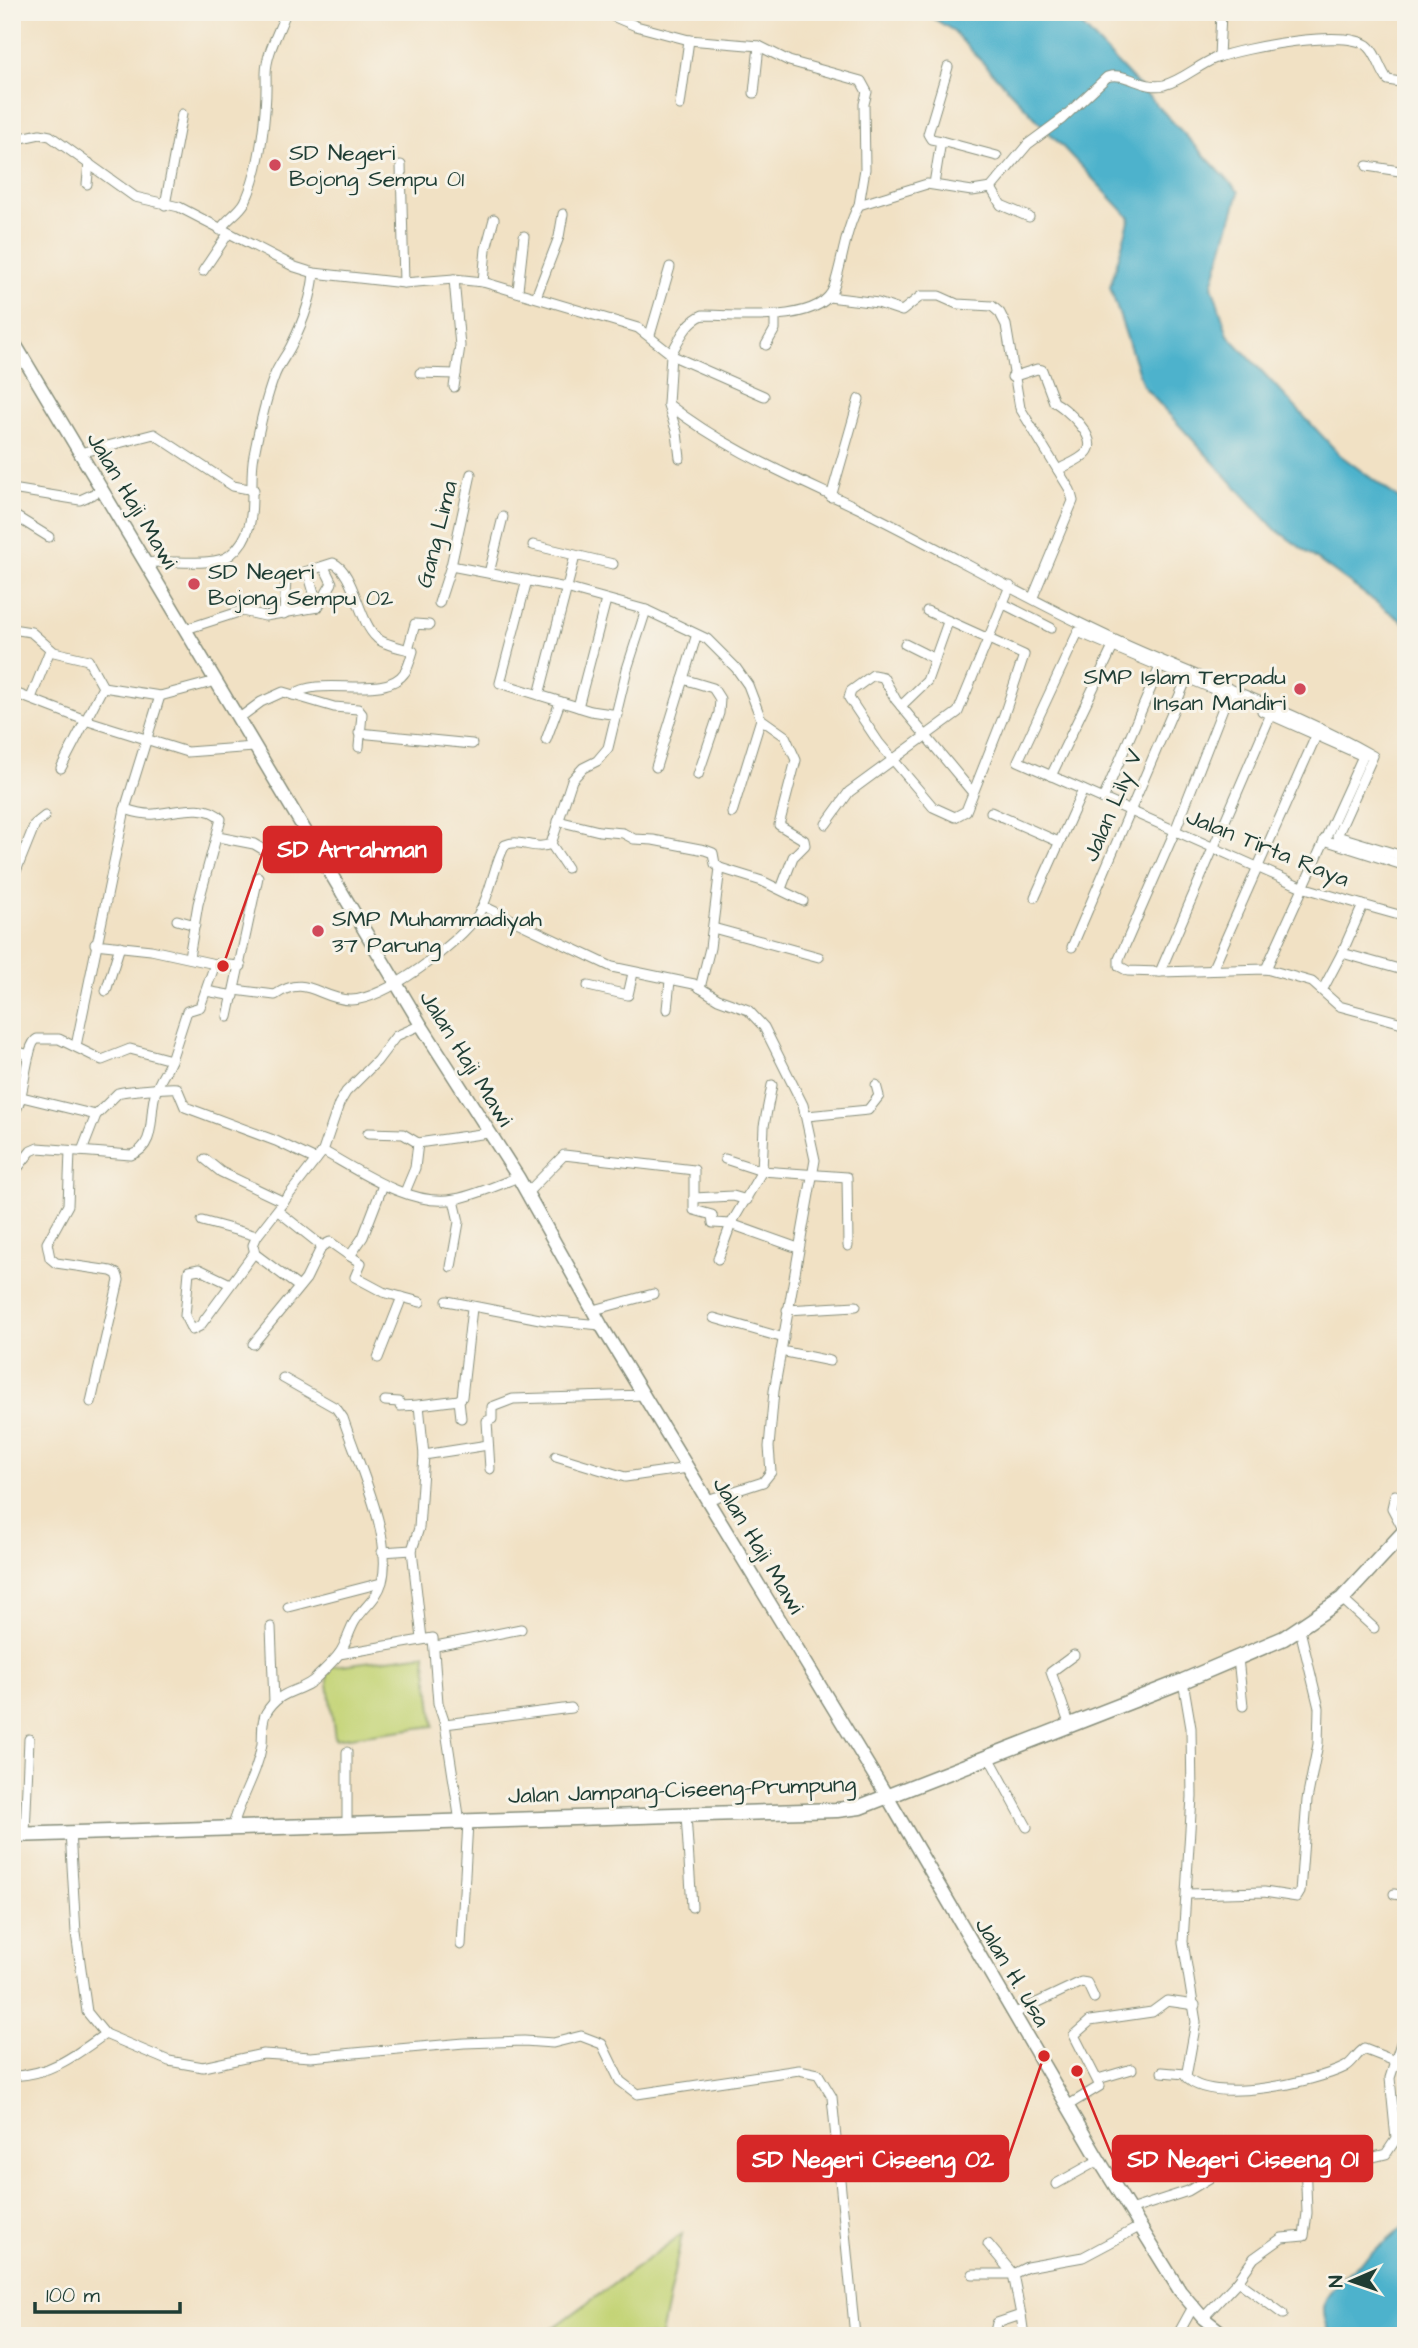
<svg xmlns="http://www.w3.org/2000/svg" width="1418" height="2348" font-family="'Architects Daughter',sans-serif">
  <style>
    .green { fill: #c4d477; stroke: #728856; stroke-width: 2 }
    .water { fill: #4db2cc; stroke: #367880; stroke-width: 2 }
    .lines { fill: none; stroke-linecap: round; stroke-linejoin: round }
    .street-casing { stroke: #888f7c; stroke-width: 11 }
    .secondary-casing { stroke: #888f7c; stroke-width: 15 }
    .primary-casing { stroke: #888f7c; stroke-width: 17 }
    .street { stroke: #fff; stroke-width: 9 }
    .secondary { stroke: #fff; stroke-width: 12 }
    .primary { stroke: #fff; stroke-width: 14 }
    .poi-dot { fill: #d1495b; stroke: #f7f3e8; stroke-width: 2.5 }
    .labels { text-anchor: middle; stroke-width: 6; stroke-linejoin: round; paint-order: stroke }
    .poi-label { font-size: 23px; fill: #1f3d34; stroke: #f7f3e8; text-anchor: start }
    .street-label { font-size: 23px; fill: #1f3d34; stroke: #f7f3e8 }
    .leader { fill: none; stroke: #d62828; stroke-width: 2.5 }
    .callout-dot { fill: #d62828; stroke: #f7f3e8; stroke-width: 2.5 }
    .callout { fill: #d62828; stroke: #d62828; stroke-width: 2.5 }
    .callout-label { font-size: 24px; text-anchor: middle; font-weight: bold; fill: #fff }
  </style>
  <rect width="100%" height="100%" fill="#f7f3e8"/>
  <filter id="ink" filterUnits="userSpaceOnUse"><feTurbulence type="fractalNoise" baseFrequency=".0143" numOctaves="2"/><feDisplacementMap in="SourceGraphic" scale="14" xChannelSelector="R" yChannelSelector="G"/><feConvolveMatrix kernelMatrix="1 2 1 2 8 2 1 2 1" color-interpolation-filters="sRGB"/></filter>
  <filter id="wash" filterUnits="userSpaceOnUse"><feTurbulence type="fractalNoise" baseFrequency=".00686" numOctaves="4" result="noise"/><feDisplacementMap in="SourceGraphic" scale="28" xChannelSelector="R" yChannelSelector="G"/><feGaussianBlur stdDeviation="1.57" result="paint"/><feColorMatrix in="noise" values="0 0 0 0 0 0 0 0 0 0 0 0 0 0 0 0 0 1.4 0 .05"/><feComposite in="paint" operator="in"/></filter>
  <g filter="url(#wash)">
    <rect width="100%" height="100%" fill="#f1e1c4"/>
    <g class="green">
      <path d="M425,1654L434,1726L335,1739L326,1667Z"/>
      <path d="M682,2234L661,2336H520L545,2334Z"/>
    </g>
    <g class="water">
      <path d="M923,12H1069L1239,192L1212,285L1228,335L1340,455L1406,504V624L1275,529L1143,386L1110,287L1130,218L952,30Z"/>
      <path d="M1406,2224V2336H1332C1326,2326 1321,2311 1326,2299C1334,2277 1387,2245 1406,2224Z"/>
    </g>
  </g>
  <g filter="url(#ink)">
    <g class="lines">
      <defs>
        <g id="street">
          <path d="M603,12L636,26L689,40L759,46L789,61L861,81L867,92L864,104L865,169L859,205"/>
          <path d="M1219,57L1221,12"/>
          <path d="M754,93L759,46"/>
          <path d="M680,105L689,40"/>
          <path d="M12,140L40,134L50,136L135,197L179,207L295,267L314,273L404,283L454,279L483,282L638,328L671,354L668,404C728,451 791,476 858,508C944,550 1026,599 1113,639C1199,679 1291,709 1373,756L1337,836L1406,857"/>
          <path d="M941,141L997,156"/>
          <path d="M401,165L404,283"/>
          <path d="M1367,166L1406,172"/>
          <path d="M87,184L89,163"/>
          <path d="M934,184L941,141L931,139L928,134L948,67"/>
          <path d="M991,188L1001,205L1029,217"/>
          <path d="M165,205L182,114"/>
          <path d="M220,230C227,218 239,213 245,202C261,169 267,109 266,74C266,53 279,32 286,12"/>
          <path d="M203,271L228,234"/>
          <path d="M454,279L460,346L454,387"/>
          <path d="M483,282L486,249L494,219"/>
          <path d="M518,290L524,236"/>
          <path d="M536,297L559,237L563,214"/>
          <path d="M829,297L878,303L902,311L921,296H939L957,304L992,306L1000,313L1006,325L1020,408L1070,490L1073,501L1033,597"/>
          <path d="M650,335L670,267"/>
          <path d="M766,345L775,329V315"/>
          <path d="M420,373L456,374"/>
          <path d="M1012,377L1037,369L1042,370L1054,402C1065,407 1099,438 1087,452C1081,460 1066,465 1058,470"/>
          <path d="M764,396L673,356L671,354C679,340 687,321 703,315C734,315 822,325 834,287C843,260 845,230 859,205L927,184L972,191L991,188L1028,144L1062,119L1107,77C1126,71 1143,90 1164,85C1183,80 1198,65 1216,58C1243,48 1348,27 1369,47C1378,56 1380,70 1388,80L1406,83"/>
          <path d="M668,405L677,433L680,458"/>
          <path d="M80,453L154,434L233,486L254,490"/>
          <path d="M12,489L80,500L102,490"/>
          <path d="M831,497L859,399"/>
          <path d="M12,514L49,537"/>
          <path d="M533,545L613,564"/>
          <path d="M146,563C168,559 214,568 230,555C263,529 247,489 254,455C259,429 265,401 274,377C278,365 287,355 292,344C303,322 312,297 314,273"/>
          <path d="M451,566L566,588L646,610L707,639L736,668L748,685L761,719L785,736L796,760L779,825L804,840L805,845L793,857L781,889"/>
          <path d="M489,573L503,517"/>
          <path d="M527,580L500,683L591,711L618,715"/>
          <path d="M439,603L451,566L471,474"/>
          <path d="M1002,603L1051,628"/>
          <path d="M318,607L332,583L324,567"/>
          <path d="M927,611L1024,655L1004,715L966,811L955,817L933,807L879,743L849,698L851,691L873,675L883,677L896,700L973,793"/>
          <path d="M284,614L286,578L333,563C354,571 358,621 377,638C384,645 403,648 413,651C411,657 409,666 405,672C385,702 320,674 293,695"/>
          <path d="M12,629L31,632L54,652L88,660L103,687L61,768"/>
          <path d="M186,629L242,611L265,616L318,607L308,572"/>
          <path d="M905,644L935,659"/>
          <path d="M408,649L415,624L429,625"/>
          <path d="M683,679L713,688L720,699L719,713L698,775"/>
          <path d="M103,687L160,696L216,681"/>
          <path d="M12,692L85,720L187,752L254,747"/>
          <path d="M539,695L575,556"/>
          <path d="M1228,695L1175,831L1119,959V966L1128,971L1160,972L1266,969L1312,982L1339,1006L1406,1024"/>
          <path d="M1230,696L1078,632L1018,761L1302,887L1363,905L1342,953L1406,971"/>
          <path d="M31,698L50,650"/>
          <path d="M901,706L927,681L948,622"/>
          <path d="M578,707L606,600"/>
          <path d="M1262,711L1363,756L1266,969"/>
          <path d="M238,719L261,702L283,692L334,707L358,709L362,714L359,747"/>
          <path d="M359,733L472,744"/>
          <path d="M546,740L560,702"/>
          <path d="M656,767L696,637"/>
          <path d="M1051,776L1113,647"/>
          <path d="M1103,799L1160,667"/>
          <path d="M125,809C134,812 144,815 154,814C172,813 207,801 221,819L198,904L189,957"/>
          <path d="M991,812L1059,842"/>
          <path d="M732,813L761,719"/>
          <path d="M558,821L599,831L623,833L634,839L653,840L705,850L713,853L715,864L720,868"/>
          <path d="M826,824L849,792L958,712L1010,586"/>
          <path d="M218,837L254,844L279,859L314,846"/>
          <path d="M1324,840L1406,866"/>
          <path d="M551,844L567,868"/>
          <path d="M12,881L35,824L45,816"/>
          <path d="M1035,897L1083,790"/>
          <path d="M1363,905L1406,917"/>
          <path d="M483,906L612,967L694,984L718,999L748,1010L764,1027L803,1105L815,1160L774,1391L769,1447L771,1472L763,1482L707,1500"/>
          <path d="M177,920L195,925"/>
          <path d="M713,928L819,957"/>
          <path d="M95,944L151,950L215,964L200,1007L187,1011L171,1060"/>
          <path d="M1072,947L1187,678"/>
          <path d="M215,964L241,966"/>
          <path d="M1212,970L1316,736"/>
          <path d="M1160,972L1271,714"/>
          <path d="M588,986L628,995L633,973"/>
          <path d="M700,988L710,948L720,868L762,881L803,901"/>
          <path d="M1323,989L1342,953"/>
          <path d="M235,990L275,995C306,973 319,999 350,1000C384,1001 459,943 478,915C492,893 493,866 505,845C521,838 534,851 551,844L572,780L583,768L597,761L608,748L627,669L646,610"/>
          <path d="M106,991L120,946"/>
          <path d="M206,991L234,996"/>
          <path d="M667,1009L670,981"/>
          <path d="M228,1017L258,877"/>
          <path d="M76,1046L125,809L160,696"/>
          <path d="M12,1050L29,1055"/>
          <path d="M22,1097L96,1115"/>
          <path d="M12,1110L17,1108C25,1093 26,1044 37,1039H59L102,1060L130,1049L171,1060C167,1071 159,1080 156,1091C148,1112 158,1146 131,1155L38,1148L31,1151L12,1175"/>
          <path d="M807,1116L868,1110L879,1096L876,1085"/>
          <path d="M368,1133L403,1134L418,1143L488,1133"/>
          <path d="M70,1151L68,1205L47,1243L50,1258L56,1263L111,1271L117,1274L119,1280L91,1402"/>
          <path d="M82,1151L96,1115L118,1093C123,1091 170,1087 177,1088L185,1107L276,1141L316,1160"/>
          <path d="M323,1151C359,1171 412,1208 455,1199C476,1195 498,1185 518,1177"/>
          <path d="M205,1159L221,1172L284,1202"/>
          <path d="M725,1159L762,1171L847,1177L848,1246"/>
          <path d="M383,1185L363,1237L350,1256L361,1263L355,1277L383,1292L420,1302"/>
          <path d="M405,1192L415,1168L418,1143"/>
          <path d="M527,1193L564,1155L694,1170V1210L712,1215L713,1223L731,1224L798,1248"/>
          <path d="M694,1198L733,1196L747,1200"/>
          <path d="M202,1221L257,1236"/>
          <path d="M322,1246L330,1242L350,1256"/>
          <path d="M718,1259L731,1224L762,1171L764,1126L772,1085"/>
          <path d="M451,1267L459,1222L454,1200"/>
          <path d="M230,1284L199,1269L189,1271L185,1316L192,1330L200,1326L254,1253"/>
          <path d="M299,1287L255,1254L253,1245L257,1236L323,1151L339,1104L346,1092L377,1061L396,1036L421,1025"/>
          <path d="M447,1301L545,1320L601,1325"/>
          <path d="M594,1310L653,1294"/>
          <path d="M787,1310L856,1306"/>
          <path d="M714,1318L784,1338"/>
          <path d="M253,1344L306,1279L322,1246L278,1211"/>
          <path d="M781,1351L830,1361"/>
          <path d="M378,1358L402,1297"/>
          <path d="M385,1401L399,1402L400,1406L419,1405L424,1455L419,1528L412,1550L422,1639"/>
          <path d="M419,1405L459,1400"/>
          <path d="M461,1418L459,1400L462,1397L472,1308"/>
          <path d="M424,1455L488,1445"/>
          <path d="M556,1456L625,1477L688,1468"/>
          <path d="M490,1469L487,1421L492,1419V1407L513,1399L645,1395"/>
          <path d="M1395,1495L1392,1508L1404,1531"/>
          <path d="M382,1552L412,1550"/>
          <path d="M1342,1599L1374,1628"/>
          <path d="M288,1607L381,1583"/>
          <path d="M271,1627L274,1702"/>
          <path d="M436,1646L521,1629"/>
          <path d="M339,1654L433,1638L438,1703L445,1724L460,1822"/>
          <path d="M1238,1658L1243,1706"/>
          <path d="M1183,1681L1191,1728L1192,1797L1183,1942L1196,2022L1186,2077C1210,2105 1315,2082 1345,2067C1353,2063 1356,2054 1364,2049L1395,2061"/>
          <path d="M445,1724L571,1708"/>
          <path d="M1070,1726L1051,1672L1074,1655"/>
          <path d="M347,1752V1826"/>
          <path d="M989,1757L1027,1827"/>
          <path d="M686,1815L692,1907"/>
          <path d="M232,1829C240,1798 257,1775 262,1744C263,1734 261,1721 266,1713C281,1687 303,1693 317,1677C324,1670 333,1662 339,1654C346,1645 349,1631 355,1621C364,1607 377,1599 382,1582C394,1538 357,1461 343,1418L336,1408L283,1378"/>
          <path d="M70,1832L76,1933L87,2012L105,2034L169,2061L203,2067L263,2054L311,2057L464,2043L524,2041L553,2043L581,2036L602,2044L620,2081L637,2094L799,2070L818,2074L832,2097L855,2336"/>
          <path d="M25,1834L29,1739"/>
          <path d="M12,1881L13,1834"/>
          <path d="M1187,1894L1264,1892L1297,1897L1300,1892L1307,1800L1318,1744L1319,1708L1300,1630"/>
          <path d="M1394,1894L1406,1896"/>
          <path d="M461,1945L468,1822"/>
          <path d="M1013,2014L1081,1982L1087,1983L1094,1998"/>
          <path d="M1162,2072L1185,2074"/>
          <path d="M12,2076C50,2075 76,2055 105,2034"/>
          <path d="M1098,2079L1132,2069"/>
          <path d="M1067,2106L1100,2086L1074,2035L1090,2021L1152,2012L1167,2001L1195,2005"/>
          <path d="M1056,2184L1099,2160"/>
          <path d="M1130,2210L1188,2191L1218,2173L1264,2159L1287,2156L1353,2162L1386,2154L1396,2139L1390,2078L1406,2027"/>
          <path d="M988,2244L1013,2274"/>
          <path d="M973,2274H1013"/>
          <path d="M1238,2281L1254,2258L1282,2238L1304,2236L1307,2213L1305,2158"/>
          <path d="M1021,2315L1024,2336"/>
          <path d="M1203,2318L1238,2281L1283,2314"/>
          <path d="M994,2336L997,2323L1021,2315L1013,2274L1027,2267L1083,2257L1141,2226"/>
          <path d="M1177,2336L1193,2307"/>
        </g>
        <path id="secondary" d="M12,339L421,1025L518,1177L601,1325L888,1798L1099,2160L1180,2291L1203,2318L1226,2336"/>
        <path id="primary" d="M12,1835L837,1810L860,1807L1183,1681L1284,1638L1342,1599L1406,1530"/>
      </defs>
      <use href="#street" class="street-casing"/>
      <use href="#secondary" class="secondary-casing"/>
      <use href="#primary" class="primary-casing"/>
      <use href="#street" class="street"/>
      <use href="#secondary" class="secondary"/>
      <use href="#primary" class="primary"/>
    </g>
  </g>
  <g class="poi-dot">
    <circle cx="275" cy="165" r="7"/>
    <circle cx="194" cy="584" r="7"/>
    <circle cx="1300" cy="689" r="7"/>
    <circle cx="318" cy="931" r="7"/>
  </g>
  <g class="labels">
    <g class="poi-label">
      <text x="289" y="160">SD Negeri<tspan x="289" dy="26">Bojong Sempu 01</tspan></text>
      <text x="208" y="579">SD Negeri<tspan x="208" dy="26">Bojong Sempu 02</tspan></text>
      <text x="1286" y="684" text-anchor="end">SMP Islam Terpadu<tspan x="1286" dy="26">Insan Mandiri</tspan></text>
      <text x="332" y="926">SMP Muhammadiyah<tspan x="332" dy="26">37 Parung</tspan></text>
    </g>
    <g class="street-label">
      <text transform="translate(133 500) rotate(59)" y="8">Jalan Haji Mawi</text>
      <text transform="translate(436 534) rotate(-76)" y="8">Gang Lima</text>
      <text transform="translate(1112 805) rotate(-67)" y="8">Jalan Lily V</text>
      <text transform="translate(1268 847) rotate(22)" y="8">Jalan Tirta Raya</text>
      <text transform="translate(467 1058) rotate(58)" y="8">Jalan Haji Mawi</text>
      <text transform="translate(759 1545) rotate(59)" y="8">Jalan Haji Mawi</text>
      <text transform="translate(682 1789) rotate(-2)" y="8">Jalan Jampang–Ciseeng–Prumpung</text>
      <text transform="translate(1013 1972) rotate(59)" y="8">Jalan H. Usa</text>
    </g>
  </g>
  <path class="leader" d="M223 966L264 849M1044 2056L1008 2159M1077 2071L1113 2159"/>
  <g class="callout-dot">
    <circle cx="223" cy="966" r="7"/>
    <circle cx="1044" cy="2056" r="7"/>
    <circle cx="1077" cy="2071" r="7"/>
  </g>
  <g class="callout">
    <rect x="264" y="827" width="177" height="45" rx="7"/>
    <rect x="738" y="2136" width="270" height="45" rx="7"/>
    <rect x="1113" y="2136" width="259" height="45" rx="7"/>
  </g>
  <g class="callout-label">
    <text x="352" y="857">SD Arrahman</text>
    <text x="873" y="2167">SD Negeri Ciseeng 02</text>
    <text x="1243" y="2167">SD Negeri Ciseeng 01</text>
  </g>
  <rect width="1418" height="2348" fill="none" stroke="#f7f3e8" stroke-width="42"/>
  <g transform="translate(1352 2281) rotate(268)" stroke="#f7f3e8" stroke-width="5" paint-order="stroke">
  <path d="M0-5L12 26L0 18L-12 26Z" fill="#1f3d34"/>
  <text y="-10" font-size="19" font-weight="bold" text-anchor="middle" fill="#1f3d34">N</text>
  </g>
  <path d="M35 2302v10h145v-10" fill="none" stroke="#1f3d34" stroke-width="3.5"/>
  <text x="46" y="2302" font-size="21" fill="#1f3d34" stroke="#f7f3e8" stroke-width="5" paint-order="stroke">100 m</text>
</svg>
